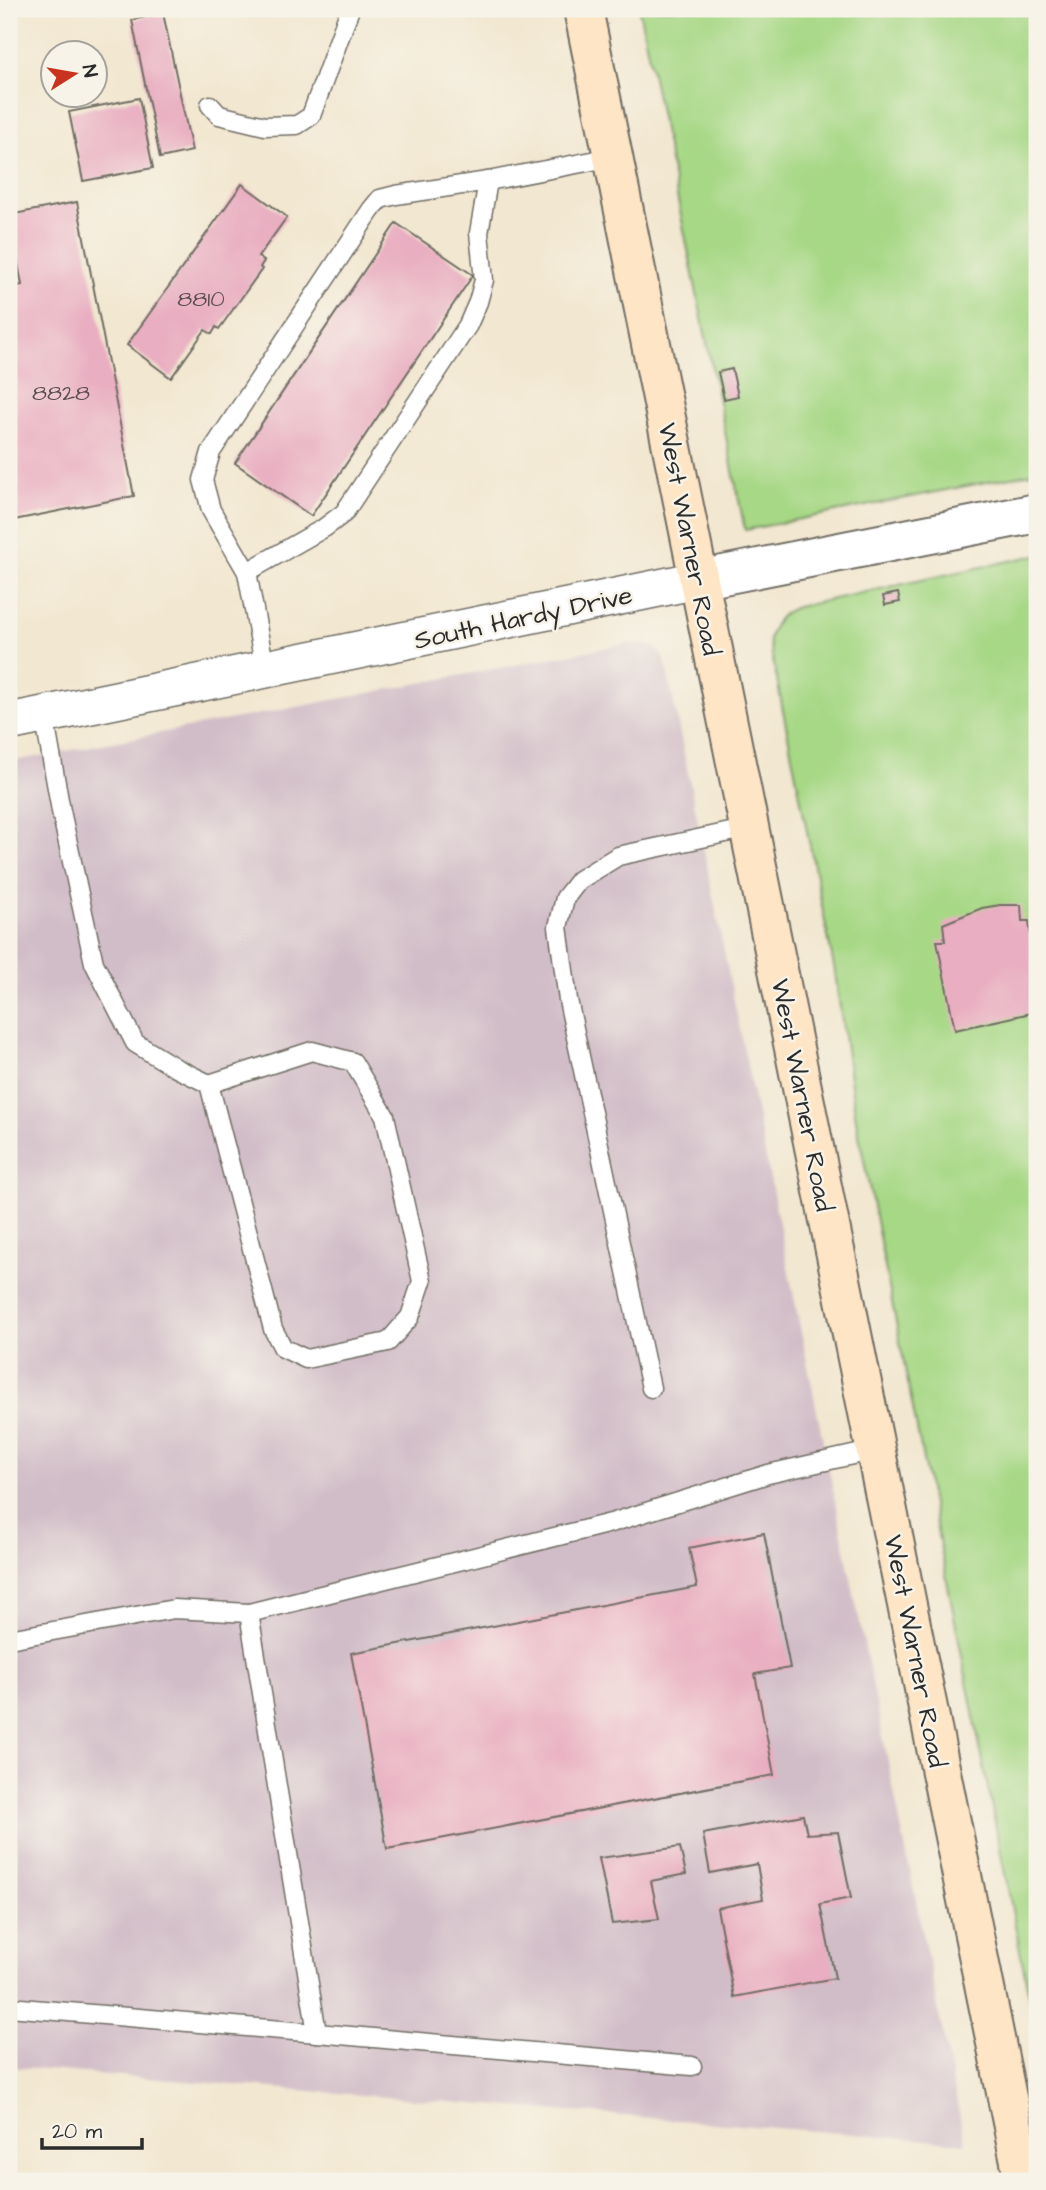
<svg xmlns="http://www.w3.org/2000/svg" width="1046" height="2190" font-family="'Architects Daughter',sans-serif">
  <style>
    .industrial { fill: #d1bdc8 }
    .green { fill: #a7d886; stroke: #698258; stroke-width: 2 }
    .building { fill: #e9aec1 }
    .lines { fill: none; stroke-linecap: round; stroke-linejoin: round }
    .service-casing { stroke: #716d65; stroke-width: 21 }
    .minor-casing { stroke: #716d65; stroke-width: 40 }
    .tertiary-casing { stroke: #716d65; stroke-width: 42 }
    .secondary-casing { stroke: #716d65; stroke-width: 42 }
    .service { stroke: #fff; stroke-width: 18 }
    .minor { stroke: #fff; stroke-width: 37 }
    .tertiary { stroke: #fff; stroke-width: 38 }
    .secondary { stroke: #fde5c5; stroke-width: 38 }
    .labels { text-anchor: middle; stroke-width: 5; stroke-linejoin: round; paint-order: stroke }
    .number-label { font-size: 23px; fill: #5a4c50 }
    .street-label { font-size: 26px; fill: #2b2b2b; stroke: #f7f3e8 }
  </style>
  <rect width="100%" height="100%" fill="#f7f3e8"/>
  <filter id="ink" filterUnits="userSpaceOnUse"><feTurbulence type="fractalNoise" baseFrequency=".0143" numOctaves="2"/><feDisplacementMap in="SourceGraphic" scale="14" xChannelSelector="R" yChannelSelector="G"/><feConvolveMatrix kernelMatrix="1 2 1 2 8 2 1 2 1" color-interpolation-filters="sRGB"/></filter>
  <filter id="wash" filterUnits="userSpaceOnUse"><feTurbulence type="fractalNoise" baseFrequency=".00686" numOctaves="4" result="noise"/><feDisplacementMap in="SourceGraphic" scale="28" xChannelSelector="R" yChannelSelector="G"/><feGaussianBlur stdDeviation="1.57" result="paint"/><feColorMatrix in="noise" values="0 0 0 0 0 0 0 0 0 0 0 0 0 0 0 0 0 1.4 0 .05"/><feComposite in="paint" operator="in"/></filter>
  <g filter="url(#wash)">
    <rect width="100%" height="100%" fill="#f2e7d0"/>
    <path class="industrial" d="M630,643L655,647L665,660L668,674L965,2143L9,2067V762Z"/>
    <g class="green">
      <path d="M639,9H1037V472L745,530Z"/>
      <path d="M1037,555V2036L856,1120L835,972L769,640C774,622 780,613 797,607Z"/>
    </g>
    <g id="blocks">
      <g class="building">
        <path d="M163,13L192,151L160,158L132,20Z"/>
        <path d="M139,98L153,168L83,181L69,112Z"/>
        <path d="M242,184L287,217L258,257L264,261L260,267L262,269L219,329L216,327L212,334L205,330L171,378L127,345Z"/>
        <path d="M77,202L134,496L9,521V288L22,285L9,215Z"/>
        <path d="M396,223L473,275L311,516L235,463Z"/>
        <path d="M732,369L738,396L724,399L718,372Z"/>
        <path d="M898,593L900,602L885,605L883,596Z"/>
        <path d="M1000,905H1021L1022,921H1029L1032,945L1037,943V1034L1031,1013L955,1030L937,941H945L943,924L982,908Z"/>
        <path d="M764,1533L790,1668L755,1674L774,1775L387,1849L351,1653L697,1587L689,1548Z"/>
        <path d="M803,1815L807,1834L838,1832L851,1898L820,1904L835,1978L734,1997L717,1908L763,1899L757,1864L710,1873L703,1834Z"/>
        <path d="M680,1847L686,1874L651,1881L659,1919L612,1924L599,1858Z"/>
      </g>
    </g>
  </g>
  <g filter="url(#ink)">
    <use href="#blocks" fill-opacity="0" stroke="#716d65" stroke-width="2"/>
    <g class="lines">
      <defs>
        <g id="service">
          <path d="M210,105L219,115L265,126L297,125L311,116L350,9"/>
          <path d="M247,572L324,528L344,513L468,325L478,302L484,280L479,233L488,181"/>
          <path d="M265,669L247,572L211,510L203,480L211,452L371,210L380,199L396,195L488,181L613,157"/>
          <path d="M44,715L61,811L94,963L135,1043L176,1068L209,1084L273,1329L283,1348L306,1359L388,1342L410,1317L422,1281L385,1116L353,1062L312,1051L209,1084"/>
          <path d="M651,1388L568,1000L558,927L565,898L579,880L618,856L749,828"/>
          <path d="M9,1639L174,1609L249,1613"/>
          <path d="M9,2007L317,2033"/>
          <path d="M692,2066L317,2033L249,1613L611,1523L768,1474L875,1450"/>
        </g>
        <path id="minor" d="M9,722L698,580"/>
        <path id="tertiary" d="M698,580L1037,513"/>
        <path id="secondary" d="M583,9L1024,2181"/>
      </defs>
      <use href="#service" class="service-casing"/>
      <use href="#minor" class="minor-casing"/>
      <use href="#tertiary" class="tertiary-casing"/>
      <use href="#secondary" class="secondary-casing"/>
      <use href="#service" class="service"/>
      <use href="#minor" class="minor"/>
      <use href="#tertiary" class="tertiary"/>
      <use href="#secondary" class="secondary"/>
    </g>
  </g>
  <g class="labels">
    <g class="number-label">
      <text x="201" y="306">8810</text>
      <text x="61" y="400">8828</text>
    </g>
    <g class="street-label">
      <text transform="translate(690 539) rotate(79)" y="9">West Warner Road</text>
      <text transform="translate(523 617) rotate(-12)" y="9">South Hardy Drive</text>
      <text transform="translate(803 1095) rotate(79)" y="9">West Warner Road</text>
      <text transform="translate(916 1651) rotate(79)" y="9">West Warner Road</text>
    </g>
  </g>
  <rect width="1046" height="2190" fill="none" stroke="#f7f3e8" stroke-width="35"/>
  <g transform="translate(74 74) rotate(79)"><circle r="33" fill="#f7f3e8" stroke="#a5a39c" stroke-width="2"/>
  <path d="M0-5L12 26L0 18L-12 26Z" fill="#c8321e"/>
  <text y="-10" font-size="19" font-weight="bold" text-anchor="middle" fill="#2b2b2b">N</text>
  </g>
  <path d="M42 2138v10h100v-10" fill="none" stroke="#2b2b2b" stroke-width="3.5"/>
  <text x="52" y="2138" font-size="21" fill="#2b2b2b" stroke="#f7f3e8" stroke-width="5" paint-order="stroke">20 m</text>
</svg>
